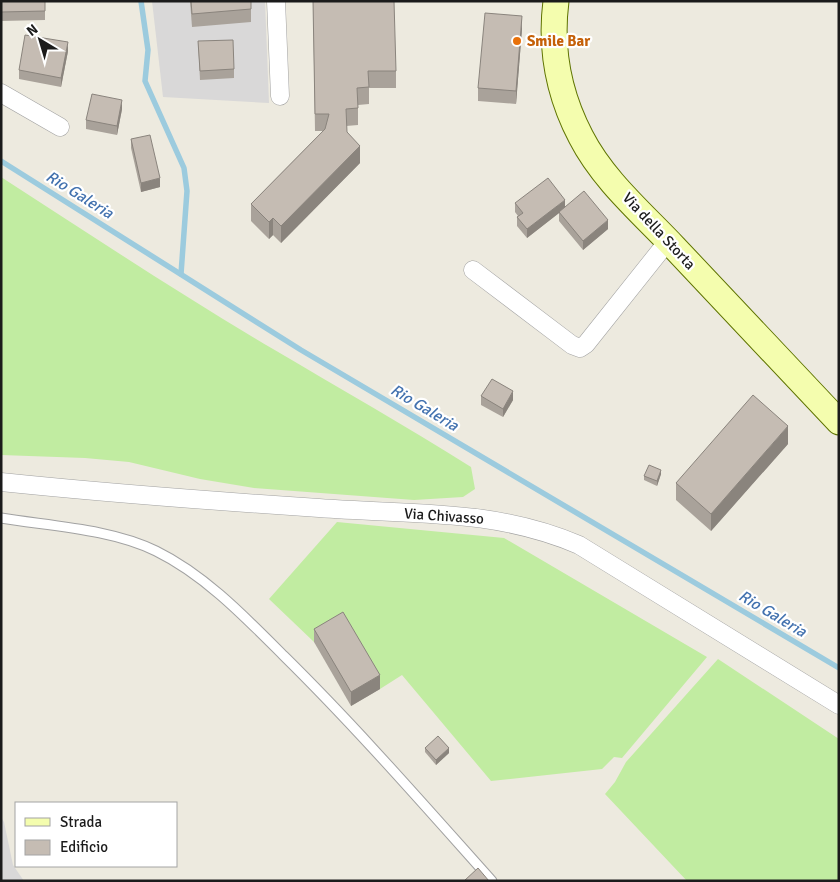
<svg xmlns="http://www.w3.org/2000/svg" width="840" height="882" font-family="Signika,sans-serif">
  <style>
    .residential { fill: #d9d8d8 }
    .grass { fill: #c1eca1 }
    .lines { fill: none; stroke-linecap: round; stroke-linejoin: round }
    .stream { stroke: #9ccbde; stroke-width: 5.5 }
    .lane-casing { stroke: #a2a2a2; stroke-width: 11 }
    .street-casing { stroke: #a2a2a2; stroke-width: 19 }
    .secondary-casing { stroke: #5f7400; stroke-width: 27 }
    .lane { stroke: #fff; stroke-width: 9 }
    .street { stroke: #fff; stroke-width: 18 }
    .secondary { stroke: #f4fdae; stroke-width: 25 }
    .wall { fill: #a9a29a }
    .shaded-wall { fill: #8a847d }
    .building { fill: #c5bcb3; stroke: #8a847d }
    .food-dot { fill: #e8710a; stroke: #fff; stroke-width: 2 }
    .labels { text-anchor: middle; stroke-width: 4.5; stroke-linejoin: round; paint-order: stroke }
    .food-label { font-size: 15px; font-weight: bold; fill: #c56008; stroke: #fff; text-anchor: start }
    .street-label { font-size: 15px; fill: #1b1b1b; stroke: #fff }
    .water-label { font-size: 16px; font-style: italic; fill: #4372af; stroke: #fff }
  </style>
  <rect width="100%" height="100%" fill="#edeadf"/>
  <g class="residential">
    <path d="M152,1H265L269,103L163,97Z"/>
    <path d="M1,817L4,822L13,865L24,881H1Z"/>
  </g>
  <g class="grass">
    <path d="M1,177C91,235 181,295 273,349C339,388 406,426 471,467L475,489L463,497L414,500L254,488L200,479L129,462L85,458L1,455Z"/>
    <path d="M337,522L504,538L707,657L622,758L614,757L602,769L491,781L402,675L380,689L343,626L314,642L269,599Z"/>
    <path d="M718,659L839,739V881H687L605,794L615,782L626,762Z"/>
  </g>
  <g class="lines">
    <g class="stream">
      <path d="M141,1L148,50L145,81L184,168L187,191L181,274"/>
      <path d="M1,161L301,350L839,668"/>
    </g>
    <defs>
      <path id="lane" d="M1,518C50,526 112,529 156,551C205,575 246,618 284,656C357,728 424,805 492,881"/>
      <g id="street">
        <path d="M276,1L280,96"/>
        <path d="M1,93L60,127"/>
        <path d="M473,270L572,345L580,348L586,344L668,241"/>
        <path d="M1,482C107,493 213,501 319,508C410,515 493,508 579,545L839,705"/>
      </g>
      <path id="secondary" d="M556,1C550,48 559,95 581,137C603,180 642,213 674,247C729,305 784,363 839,422"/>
    </defs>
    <use href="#lane" class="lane-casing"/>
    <use href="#street" class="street-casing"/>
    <use href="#secondary" class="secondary-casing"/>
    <use href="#lane" class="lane"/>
    <use href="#street" class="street"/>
    <use href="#secondary" class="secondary"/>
  </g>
  <g class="wall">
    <path d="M1,1H45V20L1,21Z"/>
    <path d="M190,1H251V22L192,27Z"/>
    <path d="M313,1L396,71V88H369V104L358,105V125L346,126L347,132L360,163L281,243L273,235L269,239L251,221V204L323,131H315Z"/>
    <path d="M522,29L516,104L478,101V88Z"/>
    <path d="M198,41L234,69V78L200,80Z"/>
    <path d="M68,51L61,87L19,79V70Z"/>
    <path d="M122,109L117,135L86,129V120Z"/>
    <path d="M131,139L160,187L141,192L131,148Z"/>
    <path d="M515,203L565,207L608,229L583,250L559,221V213L527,238L517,226V217L518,216L515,212Z"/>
    <path d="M481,396L513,400L503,417L481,405Z"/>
    <path d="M788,444L711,531L676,500V483Z"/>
    <path d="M661,474L657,486L644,480V476Z"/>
    <path d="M314,629L380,689L351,706L314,642Z"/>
    <path d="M425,748L449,753L436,765L425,752Z"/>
  </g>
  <g class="shaded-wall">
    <path d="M522,16V29L516,104V91Z"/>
    <path d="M68,42V51L61,87V78Z"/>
    <path d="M122,100V109L117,135V126Z"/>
    <path d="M360,146V163L281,243V226Z"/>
    <path d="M160,178V187L141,192V183Z"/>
    <path d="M565,200V209L559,212V213L527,238V229Z"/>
    <path d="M273,218V235L269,239V222Z"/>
    <path d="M608,220V229L583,250V241Z"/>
    <path d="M513,391V400L503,417V409Z"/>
    <path d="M788,426V444L711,531V514Z"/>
    <path d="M661,470V474L657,486V481Z"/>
    <path d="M380,675V689L351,706V692Z"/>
    <path d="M449,748V753L436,765V760Z"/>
  </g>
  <g class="building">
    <path d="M1,1H45V11L1,12Z"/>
    <path d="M191,1H251V9L192,14Z"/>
    <path d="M313,1H394L396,71H368L369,87L357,88L358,108L346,109L347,132L360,146L281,226L273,218L269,222L251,204L325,129L329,114H315Z"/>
    <path d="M485,13L522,16L516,91L478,88Z"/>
    <path d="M25,35L68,42L61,78L19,70Z"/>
    <path d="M233,40L234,69L200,71L198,41Z"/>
    <path d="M92,94L122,100L117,126L86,120Z"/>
    <path d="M150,135L160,178L141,183L131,139Z"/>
    <path d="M548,178L565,200L527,229L517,217L523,213L515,203Z"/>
    <path d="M584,191L608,220L583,241L559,212Z"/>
    <path d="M492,379L513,391L503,409L481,396Z"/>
    <path d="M753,395L788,426L711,514L676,483Z"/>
    <path d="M649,465L661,470L657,481L644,476Z"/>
    <path d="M343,612L380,675L351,692L314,629Z"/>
    <path d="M438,736L449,748L436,760L425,748Z"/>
    <path d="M478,868L489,881H464Z"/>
  </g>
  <circle class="food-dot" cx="517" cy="41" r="5"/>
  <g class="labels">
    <g class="food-label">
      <text x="527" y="46">Smile Bar</text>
    </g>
    <g class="street-label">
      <text transform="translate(659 231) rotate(47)" y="5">Via della Storta</text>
      <text transform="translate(444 516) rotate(4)" y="5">Via Chivasso</text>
    </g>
    <g class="water-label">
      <text transform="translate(80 194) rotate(32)" y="6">Rio Galeria</text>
      <text transform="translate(425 407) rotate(31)" y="6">Rio Galeria</text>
      <text transform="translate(773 613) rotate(31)" y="6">Rio Galeria</text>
    </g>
  </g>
  <rect width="840" height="882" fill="none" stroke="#1b1b1b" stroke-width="5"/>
  <rect x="15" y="802" width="162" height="65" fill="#ffffff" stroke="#a4a4a4"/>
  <rect x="25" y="818" width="25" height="8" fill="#f4fdae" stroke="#a4a4a4"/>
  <text x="60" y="827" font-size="15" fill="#1b1b1b">Strada</text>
  <rect x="25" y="840" width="25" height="15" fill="#c5bcb3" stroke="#a4a4a4"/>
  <text x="60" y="852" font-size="15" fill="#1b1b1b">Edificio</text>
  <g transform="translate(40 40) rotate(322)" stroke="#ffffff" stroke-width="4" paint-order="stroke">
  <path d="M0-4L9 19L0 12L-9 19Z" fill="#1b1b1b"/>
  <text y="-8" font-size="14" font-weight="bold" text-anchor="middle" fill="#1b1b1b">N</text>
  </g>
</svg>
